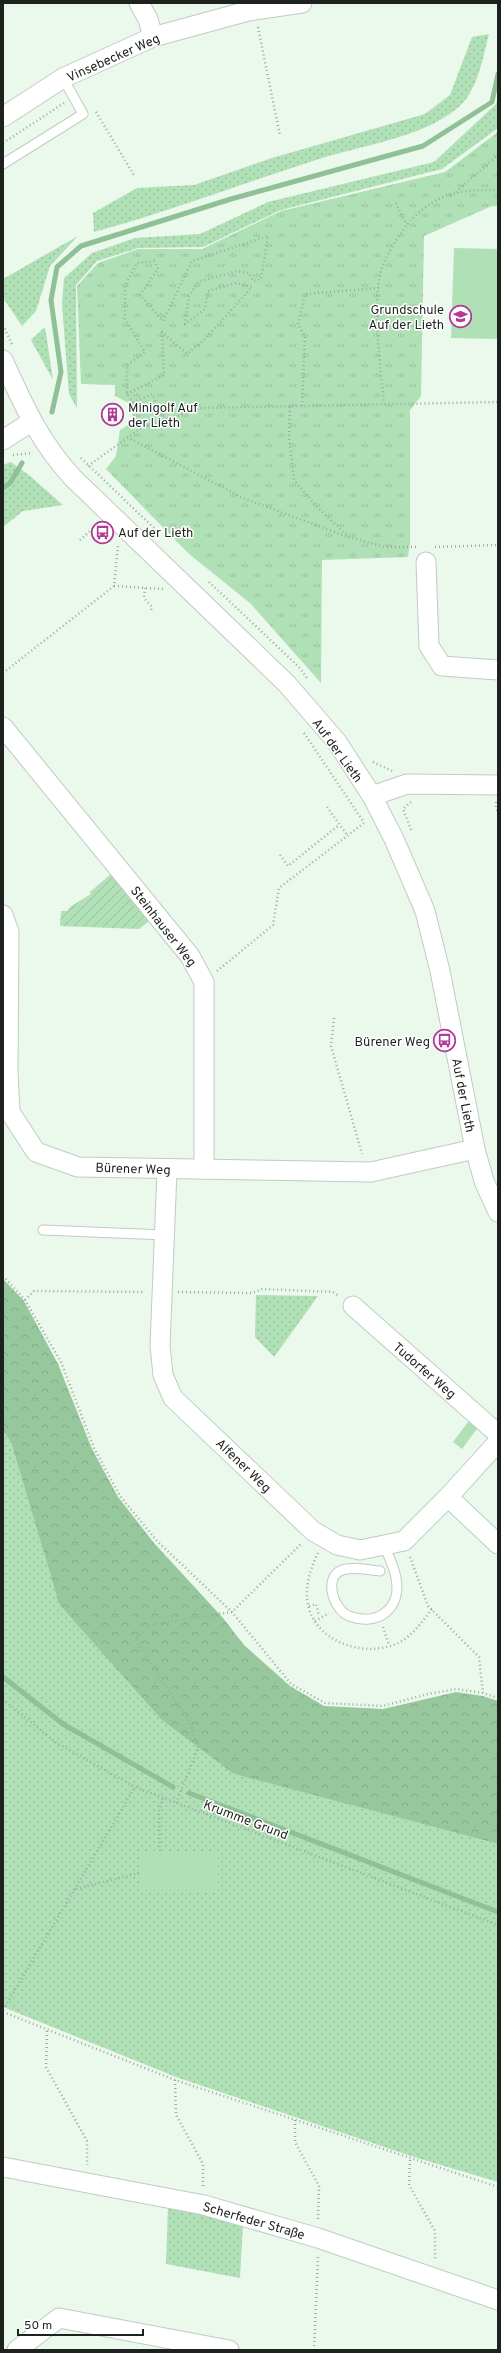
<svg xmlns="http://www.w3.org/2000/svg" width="501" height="2353" font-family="Overpass,sans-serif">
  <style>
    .grass { fill: url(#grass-dots) }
    .forest { fill: url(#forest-crowns) }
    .park { fill: url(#park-tufts) }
    .garden { fill: url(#garden-furrows) }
    .pitch { fill: #b0e0b6 }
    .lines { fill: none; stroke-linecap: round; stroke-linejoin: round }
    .stream { stroke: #90c096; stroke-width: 5 }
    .lane-casing { stroke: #c0ccc1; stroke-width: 11 }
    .street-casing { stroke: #c0ccc1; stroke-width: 21 }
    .path { stroke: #a1aaa1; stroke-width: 2.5; stroke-dasharray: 1 3; stroke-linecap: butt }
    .lane { stroke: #fff; stroke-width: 9 }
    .street { stroke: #fff; stroke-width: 19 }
    .labels { text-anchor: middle; stroke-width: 3; stroke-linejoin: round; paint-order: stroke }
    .street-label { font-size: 13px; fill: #1e221e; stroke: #fff }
    .poi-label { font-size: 13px; fill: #1e221e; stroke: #fff; text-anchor: end }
  </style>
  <defs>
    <pattern id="grass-dots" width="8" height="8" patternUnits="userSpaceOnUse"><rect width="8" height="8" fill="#b0e0b6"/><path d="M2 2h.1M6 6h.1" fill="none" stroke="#97c09c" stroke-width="1.8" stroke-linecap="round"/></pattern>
    <pattern id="forest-crowns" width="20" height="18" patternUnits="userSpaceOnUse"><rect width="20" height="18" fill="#97c79d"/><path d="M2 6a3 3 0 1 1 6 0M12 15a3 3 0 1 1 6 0" fill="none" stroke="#82ab87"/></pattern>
    <pattern id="park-tufts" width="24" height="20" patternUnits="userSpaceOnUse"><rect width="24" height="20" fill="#b0e0b6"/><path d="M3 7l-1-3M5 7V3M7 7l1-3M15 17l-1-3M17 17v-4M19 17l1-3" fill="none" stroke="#97c09c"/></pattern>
    <pattern id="garden-furrows" width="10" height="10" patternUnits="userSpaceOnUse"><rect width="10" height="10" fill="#b0e0b6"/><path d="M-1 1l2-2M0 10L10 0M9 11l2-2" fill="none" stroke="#97c09c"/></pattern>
  </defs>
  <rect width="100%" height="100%" fill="#ebf8ec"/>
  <g class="grass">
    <path d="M489,34C482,60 478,93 455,110C422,137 360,146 319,159C244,183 170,211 94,232L93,213L137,188L194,185L272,158L425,114L450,95L472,37Z"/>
    <path d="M498,97V128L442,169L281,210L203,247L138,248L97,261L76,285L77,408L69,394L62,305L64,278L92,253L135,238L200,234L268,202L434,162L496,104Z"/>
    <path d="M78,236L50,266L36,311L22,326L3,298V279Z"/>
    <path d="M45,327L53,380L31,340Z"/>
    <path d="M11,462L30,476L63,505L23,511L3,527V465Z"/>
    <path d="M256,1295L318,1296L274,1357L255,1337Z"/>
    <path d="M3,1431L11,1442L59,1604L213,1757L235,1774L498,1844V2182L414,2157L176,2077L3,2007Z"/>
    <path d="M168,2206L243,2223L240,2278L166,2264Z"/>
  </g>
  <path class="forest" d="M3,1279L24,1301L58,1364L92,1449L118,1497L154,1543L223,1618L244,1645L290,1686L324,1706L383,1709L456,1692L483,1696L498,1701V1844L234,1774L162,1720L59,1604L11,1442L3,1431Z"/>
  <path class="park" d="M498,132V206H492L424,236L421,396L410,410V543L408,557L322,560L321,683L251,604L188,553L106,469L116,456L120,430L133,422L131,404L115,396V385L81,384L77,286L98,263L138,249H202L281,211L445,172Z"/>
  <path class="garden" d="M111,874L149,921L139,929L60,926L61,911H67L70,907L91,894L90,892Z"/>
  <g class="pitch">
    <path d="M454,248L498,249V339L451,338Z"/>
    <path d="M471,1418L479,1426L462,1449L453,1442Z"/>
    <path d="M139,1851L218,1852V1891L139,1890Z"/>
  </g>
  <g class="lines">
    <g class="stream">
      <path d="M52,412L61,372L51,300L57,267L81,246L231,199L423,146L492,102L498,74"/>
      <path d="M3,488L10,483L22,463"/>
      <path d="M3,1677L63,1724L173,1787"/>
      <path d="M189,1793L498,1912"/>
    </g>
    <defs>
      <g id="lane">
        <path d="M3,164L83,114L63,78"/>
        <path d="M43,1230L165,1235"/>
        <path d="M380,1571C369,1570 356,1567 346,1569C322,1573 332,1609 349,1616C378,1627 402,1608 396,1578C394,1567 389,1556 384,1546"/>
      </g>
      <g id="street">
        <path d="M139,3L148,19L153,37"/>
        <path d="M3,117L63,78L153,37L248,11L302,3"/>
        <path d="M3,360C24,406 39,441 73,478L287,684L337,742L372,796L394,839L425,911L440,971L475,1149L484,1181L498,1212"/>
        <path d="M3,440L31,422"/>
        <path d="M426,562L429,646L442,666L498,670"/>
        <path d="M3,727L190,956L204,982V1169"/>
        <path d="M372,796L407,784L498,785"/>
        <path d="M3,915L9,932L8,1072L10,1112L36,1152L78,1167L371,1172L475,1149"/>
        <path d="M167,1170L160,1346L163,1375L173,1398L313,1531L337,1545L360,1550L404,1541L448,1497L498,1442"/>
        <path d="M353,1306L498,1434"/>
        <path d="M448,1497L498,1544"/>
        <path d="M3,2167L204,2205L318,2238L498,2300"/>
        <path d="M17,2350L59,2318L229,2350"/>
      </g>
    </defs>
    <use href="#lane" class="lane-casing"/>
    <use href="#street" class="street-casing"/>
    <g class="path">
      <path d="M258,27L280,136"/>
      <path d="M96,112L135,177"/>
      <path d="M3,143L64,103"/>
      <path d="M456,192L498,155"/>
      <path d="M396,203L404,220L408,224"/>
      <path d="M3,325L12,344"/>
      <path d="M127,394L164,375L162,332L187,354L204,340L252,287L236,283L208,291L205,309L185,324L189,296L198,282L237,271L249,273L253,281L261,279L268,236L192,261L163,321L140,295L158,269L154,261L137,263L125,286V319L145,352L127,365V394L133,402L152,394L165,420"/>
      <path d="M384,404C381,369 371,301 382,268C387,253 397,239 406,226C418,211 436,197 456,193C469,190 484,190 498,190"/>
      <path d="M302,406L305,336L298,325L305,294L379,288"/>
      <path d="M290,407L289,438L294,480L317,507L349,537L385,547H416"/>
      <path d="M127,437L243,498L348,537"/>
      <path d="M13,455L32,453"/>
      <path d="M81,458L157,531"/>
      <path d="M88,466L141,428L200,408L498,402"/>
      <path d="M80,540L97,525"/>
      <path d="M435,547L498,545"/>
      <path d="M209,582L299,667L307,678"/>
      <path d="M114,586L164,589"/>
      <path d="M145,588L144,598L152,607L151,610"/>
      <path d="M3,673L114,586L118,546"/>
      <path d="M304,733L363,821"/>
      <path d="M373,762L392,771"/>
      <path d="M411,802L403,809L412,832"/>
      <path d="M496,802V809L498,812"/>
      <path d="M327,807L347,835"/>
      <path d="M280,855L288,866L339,825"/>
      <path d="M217,971L273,925L279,888L364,823"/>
      <path d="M334,1018L331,1046L362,1154"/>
      <path d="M3,1276L25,1300L61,1362L94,1448L120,1496L157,1541L232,1612L291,1684L325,1703L383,1706L428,1694L456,1689L483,1693L498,1698"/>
      <path d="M178,1292L252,1293L262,1289L333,1292L339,1296"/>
      <path d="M25,1300L34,1291L145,1292"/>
      <path d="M318,1553C309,1571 303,1592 310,1612C324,1649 381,1661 410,1635C418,1628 425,1618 432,1609"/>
      <path d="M410,1557L428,1606L479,1657L483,1693"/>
      <path d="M309,1606L316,1604L319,1616"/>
      <path d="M315,1621L329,1613"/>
      <path d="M383,1627L389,1645"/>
      <path d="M3,1699L55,1742L135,1787L498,1925"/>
      <path d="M176,1803L198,1748L189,1721L135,1639L154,1624L232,1612L302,1543"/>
      <path d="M160,1851L159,1811L163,1798"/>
      <path d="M76,1889L139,1873"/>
      <path d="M3,2010L135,1787"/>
      <path d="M3,2012L175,2080L498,2187"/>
      <path d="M47,2031L46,2067L87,2141V2165"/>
      <path d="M175,2080L176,2115L203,2164V2187"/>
      <path d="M295,2120V2142L319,2186L318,2220"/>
      <path d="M410,2160L409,2185L435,2231V2261"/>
      <path d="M314,2350L318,2257"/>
    </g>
    <use href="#lane" class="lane"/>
    <use href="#street" class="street"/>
  </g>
  <defs>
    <symbol id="school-ring" viewBox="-11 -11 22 22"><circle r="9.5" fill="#fff" stroke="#b03c95" stroke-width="1.5"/><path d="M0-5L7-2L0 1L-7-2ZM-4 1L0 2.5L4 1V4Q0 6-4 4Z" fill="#b03c95"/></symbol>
    <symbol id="building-ring" viewBox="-11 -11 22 22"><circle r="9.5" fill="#fff" stroke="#b03c95" stroke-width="1.5"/><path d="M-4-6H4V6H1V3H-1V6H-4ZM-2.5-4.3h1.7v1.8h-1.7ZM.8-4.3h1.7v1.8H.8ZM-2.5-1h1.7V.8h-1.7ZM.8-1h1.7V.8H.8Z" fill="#b03c95"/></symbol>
    <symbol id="bus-ring" viewBox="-11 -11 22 22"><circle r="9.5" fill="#fff" stroke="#b03c95" stroke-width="1.5"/><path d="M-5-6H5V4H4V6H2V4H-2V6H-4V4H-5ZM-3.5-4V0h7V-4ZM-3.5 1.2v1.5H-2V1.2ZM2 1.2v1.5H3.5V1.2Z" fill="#b03c95"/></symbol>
  </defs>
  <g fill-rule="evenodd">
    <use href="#school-ring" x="448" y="304" width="25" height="25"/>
    <use href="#building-ring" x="100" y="402" width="25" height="25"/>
    <use href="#bus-ring" x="90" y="520" width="25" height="25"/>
    <use href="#bus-ring" x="432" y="1028" width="25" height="25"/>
  </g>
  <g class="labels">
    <g class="street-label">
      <text transform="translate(113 57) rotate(-24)" y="5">Vinsebecker Weg</text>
      <text transform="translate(338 750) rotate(54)" y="5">Auf der Lieth</text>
      <text transform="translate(164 926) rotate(52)" y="5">Steinhauser Weg</text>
      <text transform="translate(464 1095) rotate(79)" y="5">Auf der Lieth</text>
      <text transform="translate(133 1168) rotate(2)" y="5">Bürener Weg</text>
      <text transform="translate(425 1370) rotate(41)" y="5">Tudorfer Weg</text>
      <text transform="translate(244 1465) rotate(44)" y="5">Alfener Weg</text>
      <text transform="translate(246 1819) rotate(21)" y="5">Krumme Grund</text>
      <text transform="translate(254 2220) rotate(16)" y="5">Scherfeder Straße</text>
    </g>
    <g class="poi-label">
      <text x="444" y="314">Grundschule<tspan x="444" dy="15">Auf der Lieth</tspan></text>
      <text x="128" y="412" text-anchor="start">Minigolf Auf<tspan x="128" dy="15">der Lieth</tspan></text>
      <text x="118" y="537" text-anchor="start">Auf der Lieth</text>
      <text x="430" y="1046">Bürener Weg</text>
    </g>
  </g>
  <rect width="501" height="2353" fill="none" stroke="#1e221e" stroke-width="8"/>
  <path d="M18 2329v6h125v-6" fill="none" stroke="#1e221e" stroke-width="2"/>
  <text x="24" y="2329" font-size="12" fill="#1e221e" stroke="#ffffff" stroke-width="3" paint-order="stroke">50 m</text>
</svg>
